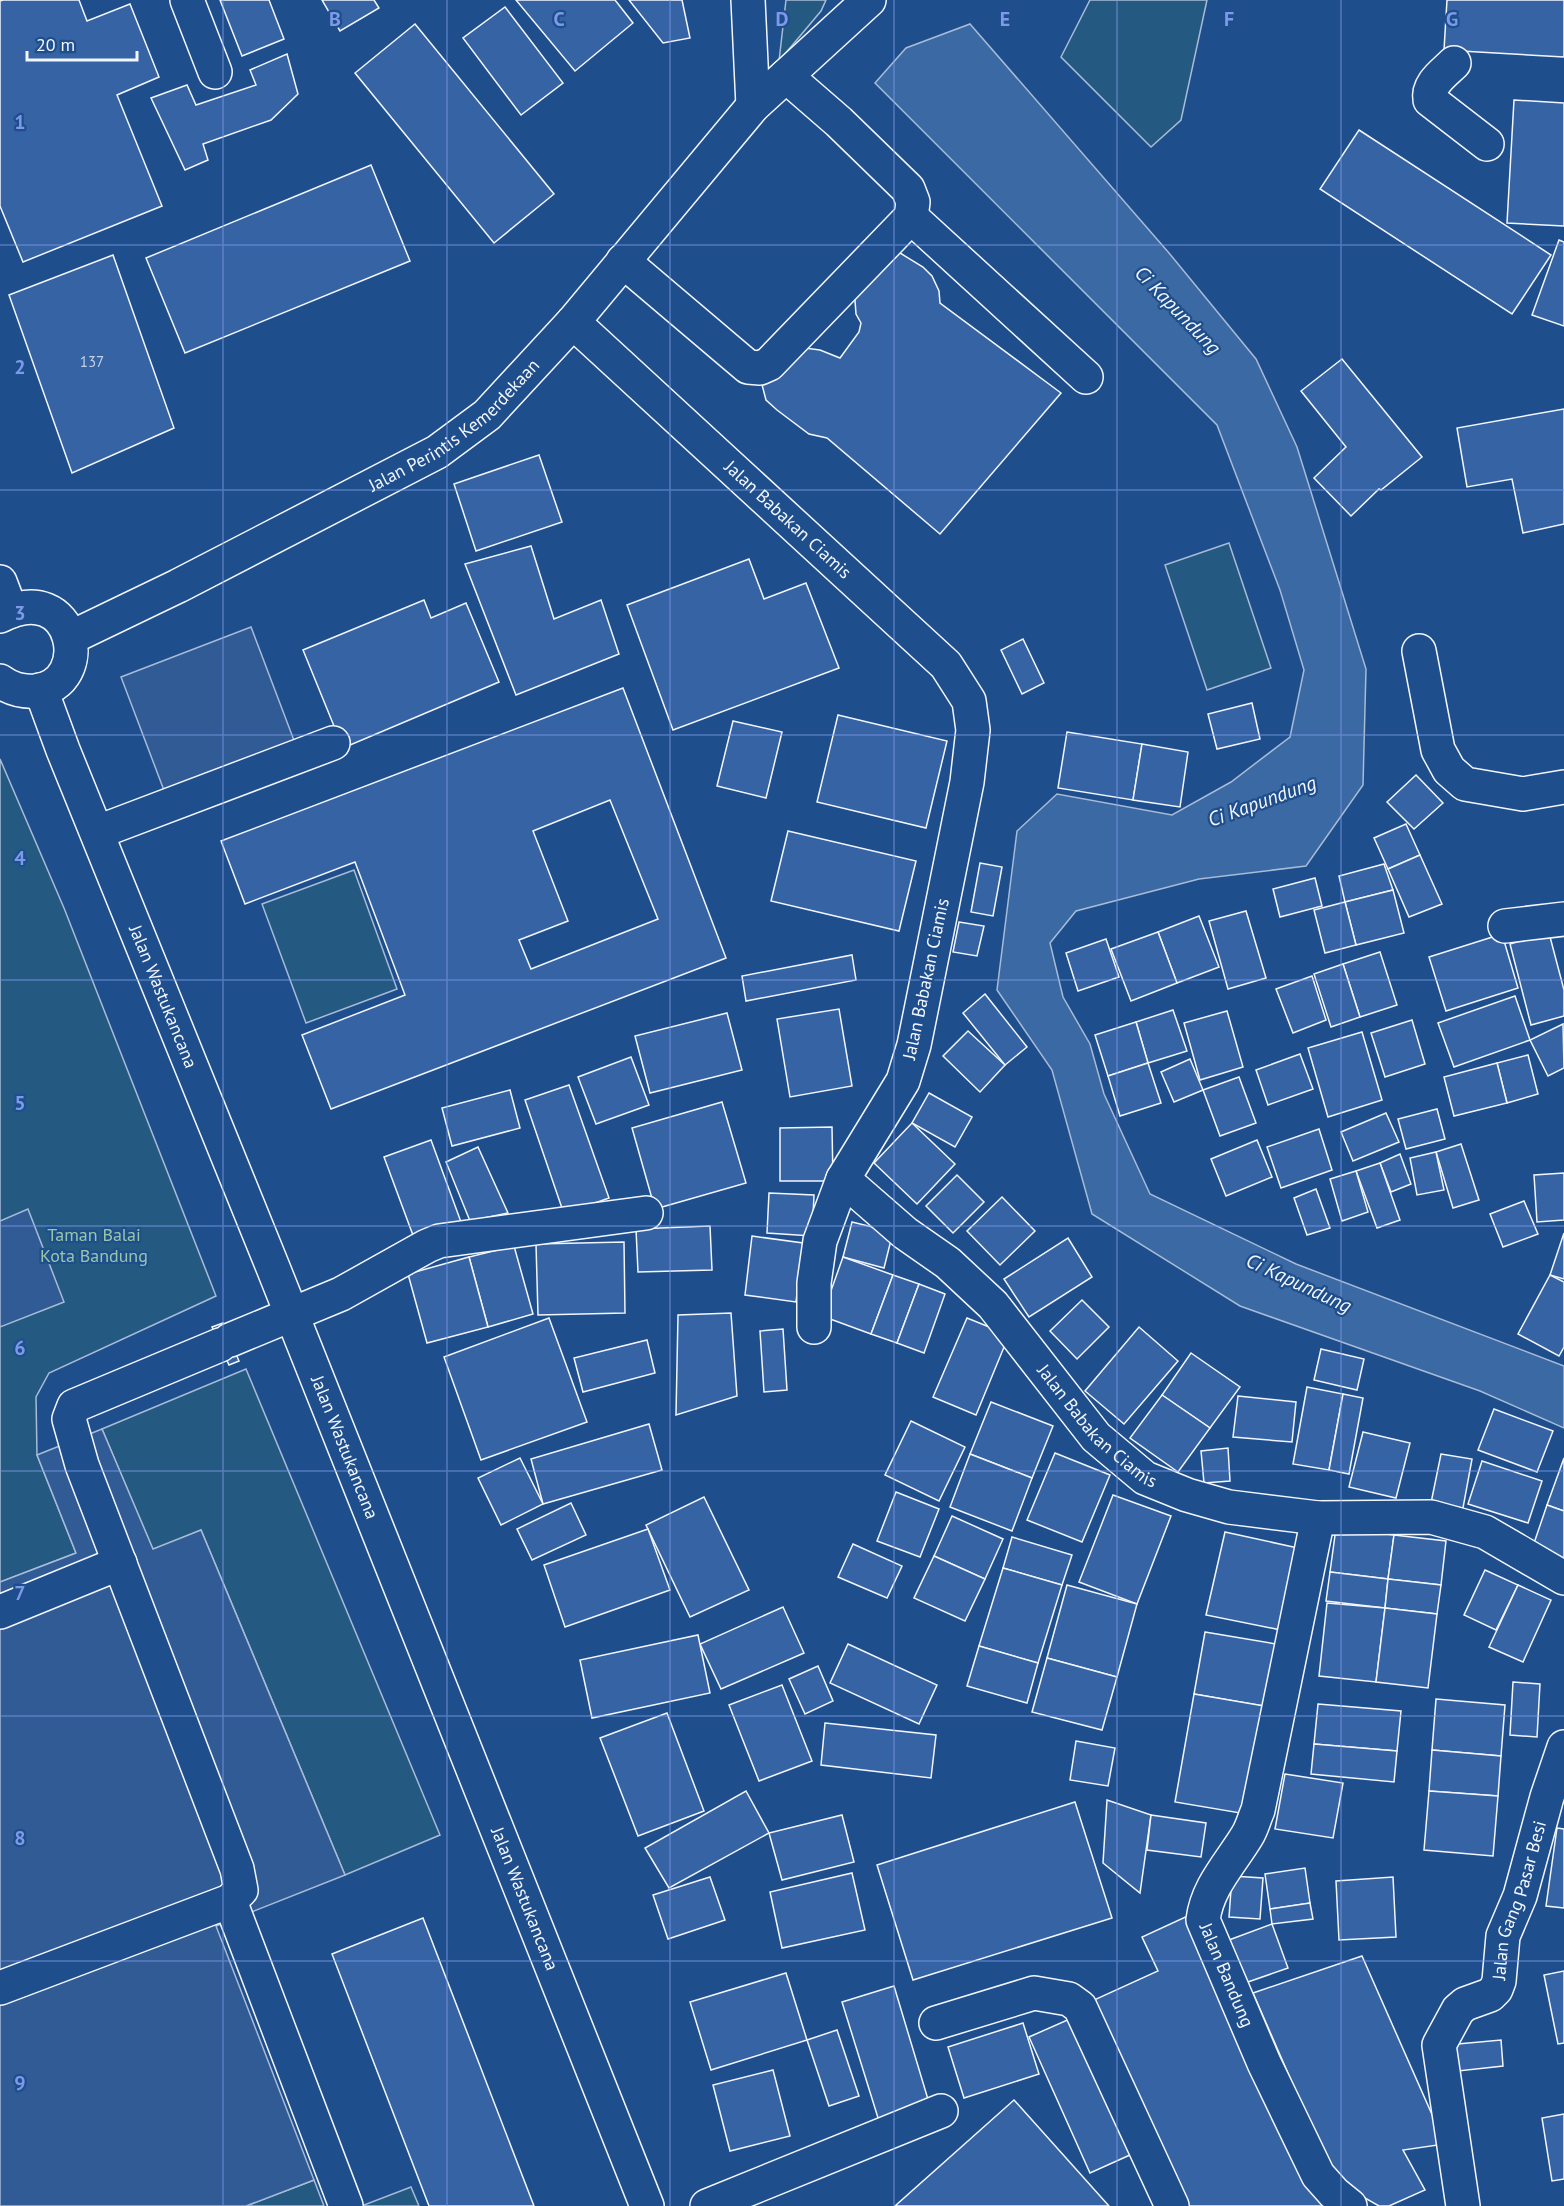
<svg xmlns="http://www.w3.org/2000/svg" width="1564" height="2206" font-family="'PT Sans',sans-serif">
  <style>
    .green { fill: #245a82; stroke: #a8bbd7; stroke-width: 1.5 }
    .parking { fill: #305b95; stroke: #a8bbd7; stroke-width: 1.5 }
    .water { fill: #3b69a3; stroke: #a8bbd7; stroke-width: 1.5 }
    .building { fill: #3563a3; stroke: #f2f6ff; stroke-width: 1.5; fill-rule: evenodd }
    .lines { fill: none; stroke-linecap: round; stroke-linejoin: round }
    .minor-casing { stroke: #f2f6ff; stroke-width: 36 }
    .major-casing { stroke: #f2f6ff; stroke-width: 36 }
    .minor { stroke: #1f4e8c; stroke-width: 33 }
    .major { stroke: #1f4e8c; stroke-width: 33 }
    .grid { fill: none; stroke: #7d9aea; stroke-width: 1.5; stroke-opacity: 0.55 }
    .labels { text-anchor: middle; stroke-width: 4.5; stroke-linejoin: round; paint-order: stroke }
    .number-label { font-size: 15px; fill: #c3d1e8 }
    .street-label { font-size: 18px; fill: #f2f6ff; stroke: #1f4e8c }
    .park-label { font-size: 18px; fill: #97c8a6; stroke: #1f4e8c }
    .water-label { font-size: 20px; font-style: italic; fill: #f2f6ff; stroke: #1f4e8c }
    .grid-label { font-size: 20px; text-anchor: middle; font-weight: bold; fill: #7d9aea; stroke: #1f4e8c; stroke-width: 4.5; stroke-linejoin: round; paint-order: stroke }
  </style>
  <rect width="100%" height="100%" fill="#1f4e8c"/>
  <g class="green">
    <path d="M786,0H826L821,11L779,61Z"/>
    <path d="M1090,0H1207L1181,120L1151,147L1061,57Z"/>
    <path d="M1229,543L1271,668L1207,690L1165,565Z"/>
    <path d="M0,759L64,908L216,1296L49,1373L36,1397L37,1455L76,1553L0,1582Z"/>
    <path d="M354,870L397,989L306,1023L262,904Z"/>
    <path d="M246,1369L440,1835L345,1875L201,1530L153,1550L102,1429Z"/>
    <path d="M314,2180L324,2206H246Z"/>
    <path d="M411,2187L419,2206H364V2205Z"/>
  </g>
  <g class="parking">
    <path d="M251,627L295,743L165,793L121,677Z"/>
    <path d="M28,1209L64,1302L0,1327V1221Z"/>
    <path d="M102,1429L153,1549L201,1530L345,1875L216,1926L314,2180L246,2206H0V1582L76,1553L37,1455Z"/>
  </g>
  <path class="water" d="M970,24L1169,253L1256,359L1297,447L1366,669L1363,785L1306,866L1199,879L1076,911L1050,943L1063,997L1090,1044L1104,1094L1150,1194L1296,1264L1564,1366V1428L1480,1391L1240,1306L1092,1214L1052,1070L997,990L1017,831L1057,794L1172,815L1231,782L1290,737L1304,670L1280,590L1217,425L875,83L906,48Z"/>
  <g class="building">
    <path d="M3,0H79L87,21L130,4L159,77L117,95L162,206L23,262L0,206V1Z"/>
    <path d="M220,0H269L284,39L242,56Z"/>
    <path d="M322,0H374L379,8L340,31Z"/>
    <path d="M516,0H615L633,23L575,71Z"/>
    <path d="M629,0H682L690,38L663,43Z"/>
    <path d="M1447,0H1564V57L1444,50Z"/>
    <path d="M505,7L563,83L521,115L463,38Z"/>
    <path d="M415,24L554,194L494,243L355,73Z"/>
    <path d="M287,54L298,94L271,120L203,144L208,160L185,170L151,98L187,85L196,105L256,85L250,70Z"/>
    <path d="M1514,100L1564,103V226L1507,223Z"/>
    <path d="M1359,130L1551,255L1512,314L1320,189Z"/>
    <path d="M371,165L410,261L185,353L146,258Z"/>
    <path d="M1559,240L1564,242V326L1532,315Z"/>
    <path d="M900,253L923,267L932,276L939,291L940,303L1061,393L940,534L827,438L809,434L777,410L766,400L760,377L805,348L820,350L840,358L859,332L861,323L856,314L854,287L878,260Z"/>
    <path d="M113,255L174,428L72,473L9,295Z"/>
    <path d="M1342,359L1422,457L1381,490L1379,489L1351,516L1314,478L1346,447L1301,391Z"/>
    <path d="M1564,409V524L1523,533L1512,479L1467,487L1457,428Z"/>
    <path d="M539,455L562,522L476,551L454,484Z"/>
    <path d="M531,546L554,619L601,600L619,654L516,695L465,564Z"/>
    <path d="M749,559L764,599L806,583L839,668L673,730L627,605Z"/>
    <path d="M424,600L431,618L466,603L499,682L343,748L303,650Z"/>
    <path d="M1023,639L1044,683L1022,694L1001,650Z"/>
    <path d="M623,688L726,958L331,1109L302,1035L405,995L355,862L245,904L221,841ZM610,800L658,919L531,969L519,940L568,921L533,831Z"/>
    <path d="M1252,703L1260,739L1217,749L1208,714Z"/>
    <path d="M838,715L947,741L926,828L817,802Z"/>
    <path d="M733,721L782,732L766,798L717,786Z"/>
    <path d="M1067,732L1142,744L1133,800L1058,788Z"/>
    <path d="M1142,744L1188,752L1180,807L1133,800Z"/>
    <path d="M1416,775L1443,803L1414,829L1387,802Z"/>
    <path d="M1406,824L1420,855L1388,869L1374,838Z"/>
    <path d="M788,831L916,861L899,931L771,901Z"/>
    <path d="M1420,855L1442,904L1409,917L1388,869Z"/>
    <path d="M980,863L1002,867L993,916L971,912Z"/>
    <path d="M1384,864L1393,890L1345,902L1339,876Z"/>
    <path d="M1315,878L1322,906L1280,917L1273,889Z"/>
    <path d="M1393,890L1404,933L1356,945L1345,902Z"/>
    <path d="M1345,902L1356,945L1325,953L1314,910Z"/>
    <path d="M1246,911L1266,978L1228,989L1209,921Z"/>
    <path d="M1199,916L1219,967L1177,983L1158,932Z"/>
    <path d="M959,922L984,926L977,956L953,952Z"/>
    <path d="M1158,932L1177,983L1131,1001L1111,949Z"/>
    <path d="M1549,933L1564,990V1016L1531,1025L1510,944Z"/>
    <path d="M1502,934L1518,988L1446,1011L1429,957Z"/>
    <path d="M1106,939L1119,977L1078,991L1066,953Z"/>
    <path d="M1380,952L1397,1005L1360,1017L1343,964Z"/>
    <path d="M852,955L856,980L746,1001L742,976Z"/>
    <path d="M1343,964L1360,1017L1331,1027L1314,974Z"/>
    <path d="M1312,976L1326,1020L1293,1033L1276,989Z"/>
    <path d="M985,994L1027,1047L1005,1065L963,1013Z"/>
    <path d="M1515,996L1530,1040L1454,1067L1438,1023Z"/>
    <path d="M839,1009L852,1086L790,1097L777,1019Z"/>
    <path d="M1173,1010L1187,1051L1148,1063L1136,1022Z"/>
    <path d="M1227,1011L1243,1067L1200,1080L1184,1023Z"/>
    <path d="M727,1013L742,1070L650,1093L635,1036Z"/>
    <path d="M1412,1020L1425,1064L1385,1077L1371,1033Z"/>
    <path d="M1136,1022L1148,1063L1108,1076L1095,1035Z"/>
    <path d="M1563,1024L1564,1068L1548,1076L1530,1040Z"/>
    <path d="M968,1031L1005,1065L980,1092L943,1056Z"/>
    <path d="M1362,1032L1382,1100L1328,1117L1308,1048Z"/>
    <path d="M1300,1054L1313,1089L1268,1105L1256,1070Z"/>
    <path d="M1528,1055L1538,1094L1507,1103L1497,1063Z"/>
    <path d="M631,1057L649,1105L596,1124L578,1077Z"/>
    <path d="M1190,1059L1203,1090L1174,1102L1161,1072Z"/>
    <path d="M1148,1063L1161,1103L1120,1116L1108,1076Z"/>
    <path d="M1497,1063L1507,1103L1454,1116L1444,1077Z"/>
    <path d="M1239,1077L1256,1123L1220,1136L1203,1090Z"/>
    <path d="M569,1085L609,1198L564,1214L525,1100Z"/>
    <path d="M510,1090L520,1128L452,1146L442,1108Z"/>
    <path d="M929,1093L972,1117L955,1147L912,1123Z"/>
    <path d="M722,1102L746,1183L655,1209L632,1128Z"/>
    <path d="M1437,1109L1445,1139L1406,1149L1398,1119Z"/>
    <path d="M1386,1113L1399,1142L1353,1161L1341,1132Z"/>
    <path d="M912,1123L955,1164L917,1204L874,1163Z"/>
    <path d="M832,1127L833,1181H780V1128Z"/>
    <path d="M1319,1129L1332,1170L1281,1188L1267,1147Z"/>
    <path d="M431,1140L461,1222L414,1238L384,1157Z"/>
    <path d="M1257,1140L1272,1177L1226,1196L1211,1159Z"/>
    <path d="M1461,1144L1479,1200L1453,1208L1436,1152Z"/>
    <path d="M478,1147L508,1213L470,1221L446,1162Z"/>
    <path d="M1436,1152L1444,1190L1417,1195L1410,1158Z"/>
    <path d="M1400,1154L1411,1184L1391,1192L1380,1163Z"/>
    <path d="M1380,1163L1400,1220L1377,1228L1356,1171Z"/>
    <path d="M1356,1171L1368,1212L1342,1221L1330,1179Z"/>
    <path d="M1564,1173V1220L1537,1222L1534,1175Z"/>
    <path d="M957,1175L984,1202L953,1233L926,1206Z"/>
    <path d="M1316,1189L1330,1228L1307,1235L1294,1198Z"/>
    <path d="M769,1193L814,1195L812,1236L767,1233Z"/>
    <path d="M1002,1197L1035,1231L1000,1265L967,1231Z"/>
    <path d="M1524,1201L1538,1234L1503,1247L1490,1214Z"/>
    <path d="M852,1222L893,1232L884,1268L843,1257Z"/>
    <path d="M710,1226L712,1270L638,1272L636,1229Z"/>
    <path d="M1564,1233V1279L1550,1275Z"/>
    <path d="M752,1236L803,1243L796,1302L745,1295Z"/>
    <path d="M1068,1238L1092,1277L1029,1317L1004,1279Z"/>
    <path d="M624,1242L625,1313L538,1315L536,1244Z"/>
    <path d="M514,1246L533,1314L488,1327L469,1257Z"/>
    <path d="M469,1257L488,1327L427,1343L408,1274Z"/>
    <path d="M843,1257L893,1275L871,1334L822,1316Z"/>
    <path d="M893,1275L919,1284L897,1343L871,1334Z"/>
    <path d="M1550,1275L1564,1282V1347L1559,1356L1518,1334Z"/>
    <path d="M919,1284L945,1294L924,1353L897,1343Z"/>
    <path d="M1082,1300L1109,1327L1077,1359L1050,1331Z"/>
    <path d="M731,1313L737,1396L676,1415L678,1315Z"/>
    <path d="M549,1318L587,1422L481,1460L444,1357Z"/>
    <path d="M967,1318L1009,1335L976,1415L933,1397Z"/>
    <path d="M223,1323L239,1361L229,1365L212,1327Z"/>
    <path d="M1139,1327L1178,1361L1124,1424L1085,1391Z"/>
    <path d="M783,1329L787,1390L764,1392L760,1331Z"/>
    <path d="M647,1340L655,1373L583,1392L574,1358Z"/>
    <path d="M1321,1349L1364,1359L1357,1390L1314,1380Z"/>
    <path d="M1191,1353L1240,1387L1210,1428L1162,1395Z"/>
    <path d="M1307,1387L1343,1394L1329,1470L1293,1464Z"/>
    <path d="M1343,1394L1363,1398L1349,1474L1329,1470Z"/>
    <path d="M1162,1395L1210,1428L1178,1472L1130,1438Z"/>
    <path d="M1238,1396L1296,1402L1292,1442L1233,1437Z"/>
    <path d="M991,1402L1053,1426L1032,1478L970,1454Z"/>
    <path d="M1494,1409L1553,1431L1537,1472L1478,1450Z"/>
    <path d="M911,1421L965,1447L939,1501L885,1475Z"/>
    <path d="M649,1424L662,1470L543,1504L531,1459Z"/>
    <path d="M1363,1432L1410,1443L1396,1498L1349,1487Z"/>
    <path d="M1228,1448L1230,1481L1204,1483L1201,1451Z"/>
    <path d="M1055,1453L1110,1475L1082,1542L1027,1520Z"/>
    <path d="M970,1454L1032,1478L1012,1531L950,1507Z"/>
    <path d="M1441,1454L1472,1459L1463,1508L1431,1503Z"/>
    <path d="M520,1458L543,1504L501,1525L478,1478Z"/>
    <path d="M1564,1458V1511L1547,1505Z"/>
    <path d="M1482,1461L1542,1481L1528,1523L1468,1504Z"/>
    <path d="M896,1492L939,1509L920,1557L877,1541Z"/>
    <path d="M1113,1495L1171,1516L1137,1604L1079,1582Z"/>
    <path d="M704,1497L749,1590L690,1617L646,1525Z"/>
    <path d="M571,1503L586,1535L532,1560L517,1529Z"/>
    <path d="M1547,1505L1564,1511V1560L1532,1549Z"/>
    <path d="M952,1516L1003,1539L985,1579L934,1556Z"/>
    <path d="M1336,1528L1394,1535L1388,1579L1330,1572Z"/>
    <path d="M648,1529L670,1590L565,1627L544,1565Z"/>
    <path d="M1225,1532L1298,1548L1281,1630L1206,1615Z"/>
    <path d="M1394,1535L1446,1541L1441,1585L1388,1579Z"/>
    <path d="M1012,1537L1072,1555L1062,1585L1003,1568Z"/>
    <path d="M853,1544L902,1566L887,1598L838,1577Z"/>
    <path d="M934,1556L985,1579L965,1621L914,1598Z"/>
    <path d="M1003,1568L1062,1585L1038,1663L979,1646Z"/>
    <path d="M1485,1570L1518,1585L1496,1630L1464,1615Z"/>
    <path d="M1330,1572L1388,1579L1385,1608L1326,1601Z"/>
    <path d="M1388,1579L1441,1585L1437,1614L1385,1608Z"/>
    <path d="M1067,1585L1137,1604L1117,1677L1047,1658Z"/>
    <path d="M1518,1585L1551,1600L1523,1662L1489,1647Z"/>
    <path d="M1327,1603L1385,1608L1376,1682L1319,1676Z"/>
    <path d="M783,1607L804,1653L721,1689L700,1644Z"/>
    <path d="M1385,1608L1437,1614L1428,1688L1376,1682Z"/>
    <path d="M1205,1632L1282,1645L1270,1707L1194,1694Z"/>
    <path d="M698,1635L710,1693L592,1718L580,1660Z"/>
    <path d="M848,1644L937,1685L919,1724L830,1683Z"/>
    <path d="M979,1646L1038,1663L1027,1703L967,1686Z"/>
    <path d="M1047,1658L1117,1677L1102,1730L1032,1712Z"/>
    <path d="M818,1666L833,1701L805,1714L789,1679Z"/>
    <path d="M1513,1682L1540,1684L1537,1737L1510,1735Z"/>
    <path d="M782,1685L812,1761L759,1781L729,1705Z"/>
    <path d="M1194,1694L1270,1707L1252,1815L1175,1802Z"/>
    <path d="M1436,1699L1505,1705L1501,1756L1432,1750Z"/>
    <path d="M1318,1704L1401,1711L1397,1751L1314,1744Z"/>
    <path d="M667,1713L704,1811L638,1836L600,1738Z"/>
    <path d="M825,1723L936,1735L931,1778L821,1765Z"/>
    <path d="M1076,1741L1115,1748L1108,1786L1070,1780Z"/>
    <path d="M1314,1744L1397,1751L1394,1782L1311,1774Z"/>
    <path d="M1432,1750L1501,1756L1498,1796L1429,1791Z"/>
    <path d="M1285,1774L1343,1783L1333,1838L1275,1829Z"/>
    <path d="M746,1791L769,1833L669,1888L645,1848Z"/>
    <path d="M1429,1791L1498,1796L1493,1856L1424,1850Z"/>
    <path d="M1107,1800L1151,1815L1140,1893L1103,1863Z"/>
    <path d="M1075,1802L1112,1918L913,1980L877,1865Z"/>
    <path d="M842,1815L854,1862L782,1880L769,1833Z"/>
    <path d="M1151,1815L1206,1823L1201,1857L1147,1850Z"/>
    <path d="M1557,1828L1564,1829V1908L1546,1906Z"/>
    <path d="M1305,1868L1310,1903L1270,1909L1265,1874Z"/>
    <path d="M852,1873L865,1930L782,1948L770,1892Z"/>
    <path d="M1232,1876L1263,1878L1260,1919L1229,1917Z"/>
    <path d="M710,1877L725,1920L668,1939L653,1895Z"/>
    <path d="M1393,1877L1396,1937L1339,1940L1336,1881Z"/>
    <path d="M1310,1903L1313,1919L1272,1924L1270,1909Z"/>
    <path d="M1192,1914L1336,2206H1175L1083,2005L1158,1971L1142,1937Z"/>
    <path d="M423,1918L534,2206H429L332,1954Z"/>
    <path d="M1272,1924L1288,1968L1245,1983L1229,1940Z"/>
    <path d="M1362,1956L1445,2144L1403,2150L1425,2190L1389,2206H1379L1335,2181L1253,1993Z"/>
    <path d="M1564,1971V2043L1558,2044L1544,1975Z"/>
    <path d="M786,1973L807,2040L711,2070L690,2002Z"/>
    <path d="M894,1986L930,2106L879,2121L842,2002Z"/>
    <path d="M1081,2014L1141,2150L1090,2173L1029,2037Z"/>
    <path d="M1023,2023L1039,2074L964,2098L948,2047Z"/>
    <path d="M837,2030L859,2096L829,2106L807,2040Z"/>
    <path d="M1501,2040L1503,2066L1449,2072L1447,2045Z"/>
    <path d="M773,2070L790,2136L730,2151L713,2085Z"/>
    <path d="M1014,2100L1109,2206H895Z"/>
    <path d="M1564,2114V2179L1552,2181L1542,2118Z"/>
  </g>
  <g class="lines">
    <defs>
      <g id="minor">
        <path d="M187,0L215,72"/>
        <path d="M1454,63C1444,73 1427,84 1430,100L1487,144"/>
        <path d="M911,217L1086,377"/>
        <path d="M623,261L748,367L760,368L769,364L911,217L913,202L908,189L839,122L786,76"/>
        <path id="s1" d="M573,322L946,665L969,701L973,730L967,782L914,1045L903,1081L843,1179L820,1241L814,1283V1327"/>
        <path d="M1419,651L1438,750L1449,770L1465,784L1523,794L1564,787"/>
        <path d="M98,832L333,743"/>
        <path d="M1505,926L1564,919"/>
        <path id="s2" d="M843,1179L905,1233L948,1263L993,1305L1096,1437L1145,1478L1187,1495L1229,1507L1318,1518L1431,1517L1485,1532L1564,1578"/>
        <path d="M230,1340L341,1294L427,1246L439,1241L646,1213"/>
        <path id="s3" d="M1318,1518L1258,1810C1254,1819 1252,1828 1247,1836C1230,1864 1207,1887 1203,1920L1264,2063L1318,2175L1334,2193L1350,2206"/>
        <path d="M0,1612L120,1563"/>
        <path d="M230,1901L346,2206"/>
        <path d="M0,1988L230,1901L241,1890L237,1869L82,1465L69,1419L74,1406L220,1345"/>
        <path d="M936,2023L1034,1993L1069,1999L1080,2007L1172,2206"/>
        <path d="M707,2206L941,2111"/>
        <path id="s4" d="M1463,2206L1439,2045L1458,2010L1465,2004L1490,1995L1496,1989L1499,1981L1503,1936L1520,1896L1547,1797L1564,1747"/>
      </g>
      <g id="major">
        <path d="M748,0L753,106"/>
        <path d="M0,582L11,611"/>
        <path d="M0,616C76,576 96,685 35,691C21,692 11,689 0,681"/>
        <path id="s5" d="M70,638L178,586L437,452L487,415L573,322L753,106L869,0"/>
        <path id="s6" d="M41,690L63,750L274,1270L647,2206"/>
      </g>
    </defs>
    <use href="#minor" class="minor-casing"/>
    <use href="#major" class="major-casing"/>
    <use href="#minor" class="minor"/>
    <use href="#major" class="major"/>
  </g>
  <path class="grid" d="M223,0V2206M447,0V2206M670,0V2206M894,0V2206M1117,0V2206M1341,0V2206M0,245H1564M0,490H1564M0,735H1564M0,980H1564M0,1226H1564M0,1471H1564M0,1716H1564M0,1961H1564"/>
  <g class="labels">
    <g class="number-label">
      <text x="92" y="367">137</text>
    </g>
    <g class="street-label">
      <text dy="6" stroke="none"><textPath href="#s5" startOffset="441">Jalan Perintis Kemerdekaan</textPath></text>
      <text dy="6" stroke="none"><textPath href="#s1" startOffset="292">Jalan Babakan Ciamis</textPath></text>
      <text transform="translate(926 979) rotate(-78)" y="6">Jalan Babakan Ciamis</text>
      <text dy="6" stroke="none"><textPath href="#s6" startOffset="330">Jalan Wastukancana</textPath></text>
      <text dy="6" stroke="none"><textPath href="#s2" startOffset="357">Jalan Babakan Ciamis</textPath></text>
      <text dy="6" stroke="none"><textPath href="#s6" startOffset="816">Jalan Wastukancana</textPath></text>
      <text dy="6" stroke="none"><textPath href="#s6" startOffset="1302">Jalan Wastukancana</textPath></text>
      <text dy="6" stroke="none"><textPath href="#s4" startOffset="339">Jalan Gang Pasar Besi</textPath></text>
      <text dy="6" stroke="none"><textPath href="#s3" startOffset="482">Jalan Bandung</textPath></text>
    </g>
    <g class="park-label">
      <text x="94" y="1241">Taman Balai<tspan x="94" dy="21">Kota Bandung</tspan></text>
    </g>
    <g class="water-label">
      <text transform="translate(1178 310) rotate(46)" y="7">Ci Kapundung</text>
      <text transform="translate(1262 801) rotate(-20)" y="7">Ci Kapundung</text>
      <text transform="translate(1299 1283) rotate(25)" y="7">Ci Kapundung</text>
    </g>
  </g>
  <g class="grid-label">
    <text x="335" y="26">B</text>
    <text x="559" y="26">C</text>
    <text x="782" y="26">D</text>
    <text x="1005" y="26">E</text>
    <text x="1229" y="26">F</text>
    <text x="1452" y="26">G</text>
    <text x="20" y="129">1</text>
    <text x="20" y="374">2</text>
    <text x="20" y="620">3</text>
    <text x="20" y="865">4</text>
    <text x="20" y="1110">5</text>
    <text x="20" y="1355">6</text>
    <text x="20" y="1600">7</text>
    <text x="20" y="1845">8</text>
    <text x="20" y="2090">9</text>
  </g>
  <path d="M27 51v9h110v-9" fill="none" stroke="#f2f6ff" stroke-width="3"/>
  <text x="36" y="51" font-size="18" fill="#f2f6ff" stroke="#1f4e8c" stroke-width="4.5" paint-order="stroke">20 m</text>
</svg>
